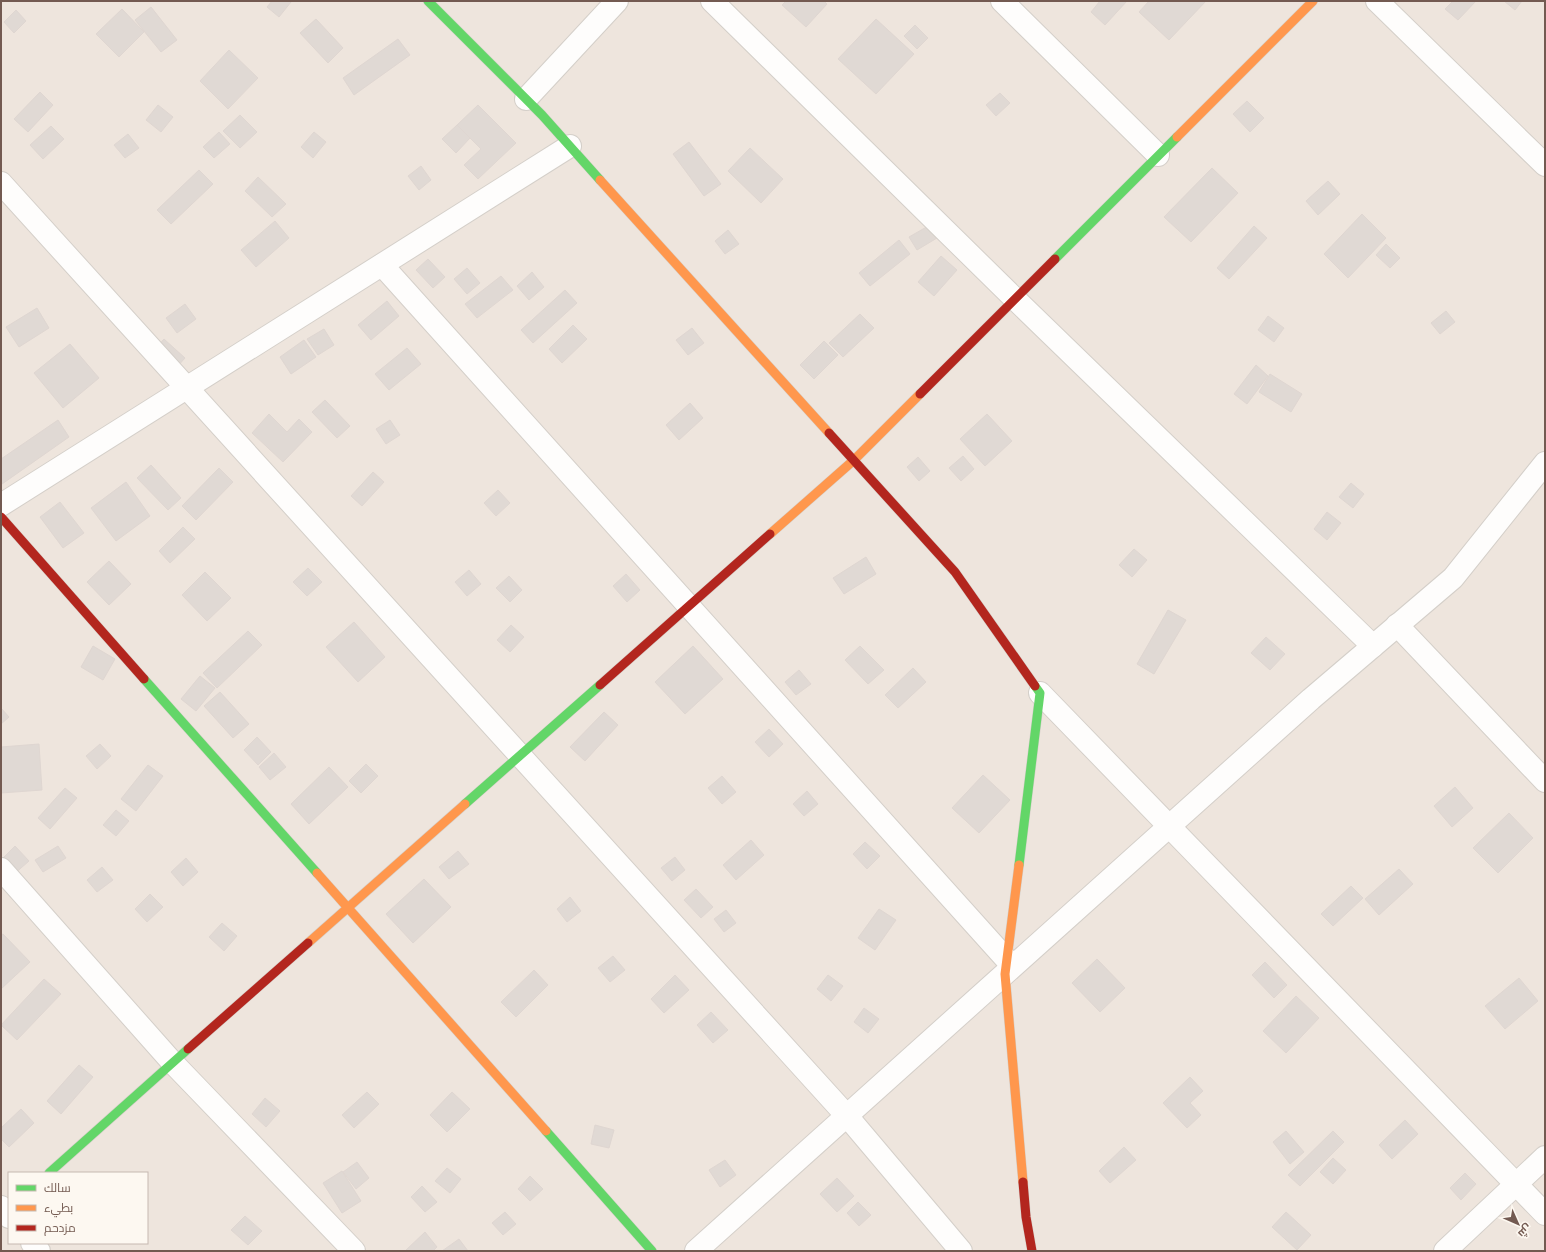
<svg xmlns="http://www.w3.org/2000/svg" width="1546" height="1252" font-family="Manrope,Cairo,sans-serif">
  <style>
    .residential { fill: #eee5dd; fill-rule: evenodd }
    .building { fill: #e0d9d4; stroke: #dfd6d1 }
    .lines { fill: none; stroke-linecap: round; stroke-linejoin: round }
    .street-casing { stroke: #d4cfc9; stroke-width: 24 }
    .fast-casing { stroke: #d4cfc9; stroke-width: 10 }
    .slow-casing { stroke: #d4cfc9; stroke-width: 10 }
    .jam-casing { stroke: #d4cfc9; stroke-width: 10 }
    .street { stroke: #fefdfc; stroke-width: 22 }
    .fast { stroke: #63d668; stroke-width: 9 }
    .slow { stroke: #ff974d; stroke-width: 9 }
    .jam { stroke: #b3261e; stroke-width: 9 }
  </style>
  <rect width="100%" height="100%" fill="#f6f3ee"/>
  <path class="residential" d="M1,1H1545V1251H1ZM9,1173H147V1243H9Z"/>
  <g class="building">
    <path d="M272,1H290L291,2L279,17L267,7Z"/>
    <path d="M786,1H824L827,4L806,27L782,5Z"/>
    <path d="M1100,1H1127L1105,25L1091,12Z"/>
    <path d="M1149,1H1206L1169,40L1139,12Z"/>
    <path d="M1453,1H1476L1458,20L1445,9Z"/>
    <path d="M1504,1H1522L1515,10Z"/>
    <path d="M151,7L177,40L161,52L135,20Z"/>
    <path d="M122,9L144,32L119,57L96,34Z"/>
    <path d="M16,10L26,21L14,33L4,22Z"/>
    <path d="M316,19L343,48L328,63L300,33Z"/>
    <path d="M876,19L914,54L876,94L838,59Z"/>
    <path d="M915,25L928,38L917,49L904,36Z"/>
    <path d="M398,39L410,55L354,95L343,78Z"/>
    <path d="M229,50L258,78L228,109L200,81Z"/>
    <path d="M40,92L53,105L28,132L14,119Z"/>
    <path d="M1000,93L1010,103L996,116L986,105Z"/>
    <path d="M1247,101L1264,118L1250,132L1233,114Z"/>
    <path d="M158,105L173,117L161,132L146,120Z"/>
    <path d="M478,105L516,143L478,179L464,165L481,149L457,125Z"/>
    <path d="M240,115L257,132L240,148L223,131Z"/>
    <path d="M457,125L470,138L456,153L442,139Z"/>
    <path d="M51,126L64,139L43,159L30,145Z"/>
    <path d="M219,132L230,144L214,158L203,147Z"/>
    <path d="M314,132L326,142L313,158L301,147Z"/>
    <path d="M128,134L139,148L125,158L114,145Z"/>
    <path d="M689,142L721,184L704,196L673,154Z"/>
    <path d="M750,148L783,179L761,203L728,171Z"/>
    <path d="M421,166L431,180L419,190L408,176Z"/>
    <path d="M1212,168L1238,193L1191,242L1164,217Z"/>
    <path d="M199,170L213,184L171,224L157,210Z"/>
    <path d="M258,177L286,204L272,217L245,191Z"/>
    <path d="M1328,181L1340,194L1318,215L1306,201Z"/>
    <path d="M1362,214L1386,238L1348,278L1324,254Z"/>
    <path d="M275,221L289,238L256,267L241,250Z"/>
    <path d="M930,225L937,238L917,250L909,237Z"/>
    <path d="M1254,226L1267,238L1229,279L1217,268Z"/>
    <path d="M728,230L739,244L725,254L715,241Z"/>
    <path d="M899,240L910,254L870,286L859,273Z"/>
    <path d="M1386,244L1400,258L1390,268L1376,255Z"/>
    <path d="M941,256L957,270L934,296L918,282Z"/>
    <path d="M428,259L445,277L433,288L416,270Z"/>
    <path d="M467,268L480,283L467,294L454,279Z"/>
    <path d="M532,272L544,287L529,300L517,286Z"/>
    <path d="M501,276L513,290L477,318L465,304Z"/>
    <path d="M565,290L577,303L533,343L521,330Z"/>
    <path d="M387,301L399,316L371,340L358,325Z"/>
    <path d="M185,304L196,319L177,333L166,318Z"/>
    <path d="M37,308L49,328L19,347L6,327Z"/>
    <path d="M1446,311L1455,322L1440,334L1431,323Z"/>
    <path d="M860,314L874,328L843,357L829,343Z"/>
    <path d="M1268,316L1284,328L1274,342L1258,330Z"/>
    <path d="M573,325L587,339L562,363L549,349Z"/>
    <path d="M692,328L704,343L688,355L676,340Z"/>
    <path d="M324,329L334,345L318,355L307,339Z"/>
    <path d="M164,339L185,358L176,368L156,348Z"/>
    <path d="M304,340L316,357L291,374L280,357Z"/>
    <path d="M824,341L838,355L814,379L800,365Z"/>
    <path d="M70,344L99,378L63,408L34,373Z"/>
    <path d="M407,348L421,364L389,390L375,374Z"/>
    <path d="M1256,365L1268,376L1247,404L1234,394Z"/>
    <path d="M1270,374L1302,394L1291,412L1259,392Z"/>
    <path d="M325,400L350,426L337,438L312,412Z"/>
    <path d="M690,403L703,418L679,440L666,425Z"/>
    <path d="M269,414L287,432L299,419L312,432L283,462L252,433Z"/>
    <path d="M987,414L1012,441L985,466L960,439Z"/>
    <path d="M58,420L69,437L2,484L1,459Z"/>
    <path d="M390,420L400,435L386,444L376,429Z"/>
    <path d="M963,456L974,469L961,481L949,468Z"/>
    <path d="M918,457L930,471L919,481L907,467Z"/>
    <path d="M151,465L181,498L168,510L137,478Z"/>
    <path d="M219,468L233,482L196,520L182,506Z"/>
    <path d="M373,472L384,482L362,506L351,496Z"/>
    <path d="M126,482L150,516L116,541L91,508Z"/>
    <path d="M1351,483L1364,494L1353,508L1339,497Z"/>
    <path d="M498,490L510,503L496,516L484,503Z"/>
    <path d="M60,502L84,533L63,548L40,517Z"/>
    <path d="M1327,512L1341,523L1327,540L1314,529Z"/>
    <path d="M183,527L195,539L170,563L159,551Z"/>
    <path d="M1134,549L1147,560L1132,577L1119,565Z"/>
    <path d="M866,557L876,574L844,594L833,578Z"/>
    <path d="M109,561L131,584L109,605L87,582Z"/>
    <path d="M308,568L322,582L307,596L293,582Z"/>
    <path d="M469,570L481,584L467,596L455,582Z"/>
    <path d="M205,572L231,598L207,621L182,595Z"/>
    <path d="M626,574L640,590L627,602L613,586Z"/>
    <path d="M509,576L522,590L510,602L496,588Z"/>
    <path d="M1168,610L1186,620L1154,674L1137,664Z"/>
    <path d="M354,622L385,657L358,682L326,647Z"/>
    <path d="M511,625L524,637L510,652L497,640Z"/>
    <path d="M248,631L262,645L217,688L203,673Z"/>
    <path d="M1266,637L1285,654L1270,670L1251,653Z"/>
    <path d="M93,646L115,659L103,680L81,667Z"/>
    <path d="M693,646L723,679L685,714L655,682Z"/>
    <path d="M860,646L884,670L868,684L845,660Z"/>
    <path d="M913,668L926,682L898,708L885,695Z"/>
    <path d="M799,670L811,684L796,695L785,682Z"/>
    <path d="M200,676L215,688L196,711L181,699Z"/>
    <path d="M220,692L249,724L233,738L204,706Z"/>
    <path d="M1,708L9,717L1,724Z"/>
    <path d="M604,712L618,725L585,761L570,747Z"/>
    <path d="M769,729L783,744L769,757L755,742Z"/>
    <path d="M257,737L271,752L258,765L244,750Z"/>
    <path d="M39,744L42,790L1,793V747Z"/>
    <path d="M100,744L111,756L97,769L86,756Z"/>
    <path d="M274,753L286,767L270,780L259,767Z"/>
    <path d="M366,764L378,776L361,793L349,781Z"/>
    <path d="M148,765L163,776L136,811L121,799Z"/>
    <path d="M329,767L348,787L309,824L291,804Z"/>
    <path d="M983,775L1010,800L979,833L952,808Z"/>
    <path d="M722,776L736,792L722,804L708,788Z"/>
    <path d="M1455,787L1473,808L1452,827L1434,806Z"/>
    <path d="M65,788L77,798L50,829L38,818Z"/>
    <path d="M807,791L818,804L804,816L793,804Z"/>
    <path d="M116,810L129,821L116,836L103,825Z"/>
    <path d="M1509,813L1533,838L1498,873L1473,848Z"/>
    <path d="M751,840L764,855L736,880L723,865Z"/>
    <path d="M865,842L880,856L867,869L853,854Z"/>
    <path d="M15,846L29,861L13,875L1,860Z"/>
    <path d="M58,846L66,858L43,872L35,860Z"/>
    <path d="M458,851L469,864L449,879L439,867Z"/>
    <path d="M675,857L685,870L672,881L661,868Z"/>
    <path d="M186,858L198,872L183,886L171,872Z"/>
    <path d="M102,867L113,880L97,892L87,880Z"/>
    <path d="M1399,869L1413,884L1379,915L1365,899Z"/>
    <path d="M424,879L451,907L413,943L386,914Z"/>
    <path d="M1351,886L1363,898L1333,926L1321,914Z"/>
    <path d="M696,889L713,907L701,918L684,900Z"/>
    <path d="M150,894L163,907L147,922L135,909Z"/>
    <path d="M570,897L581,911L567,922L557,909Z"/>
    <path d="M879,909L896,920L875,950L858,938Z"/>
    <path d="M726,910L736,923L724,932L714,919Z"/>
    <path d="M222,923L237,936L224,951L209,937Z"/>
    <path d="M3,934L30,962L1,989V935Z"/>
    <path d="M613,956L625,970L610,982L598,968Z"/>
    <path d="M1097,959L1125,988L1100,1012L1072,983Z"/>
    <path d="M1265,962L1287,985L1274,998L1252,975Z"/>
    <path d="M534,970L548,985L516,1017L501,1002Z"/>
    <path d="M675,975L689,990L664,1013L651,999Z"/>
    <path d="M828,975L843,986L831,1001L817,989Z"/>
    <path d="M1519,978L1538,1001L1505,1029L1485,1006Z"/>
    <path d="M44,979L61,994L17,1040L1,1025Z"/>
    <path d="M1296,996L1319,1018L1286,1053L1263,1031Z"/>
    <path d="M864,1008L879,1019L868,1033L854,1022Z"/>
    <path d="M711,1012L728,1030L713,1043L697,1025Z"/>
    <path d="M79,1065L93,1077L61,1114L47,1101Z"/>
    <path d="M1190,1077L1203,1091L1190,1103L1201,1115L1187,1128L1163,1103Z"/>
    <path d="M367,1092L379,1104L354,1128L342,1115Z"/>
    <path d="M452,1092L470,1109L447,1132L430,1115Z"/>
    <path d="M265,1098L280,1111L266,1127L252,1114Z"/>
    <path d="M21,1109L34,1123L9,1147L1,1139V1128Z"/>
    <path d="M1405,1120L1418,1134L1392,1159L1379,1145Z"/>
    <path d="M595,1125L614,1130L609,1148L591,1144Z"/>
    <path d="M1286,1131L1304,1152L1290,1164L1273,1142Z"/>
    <path d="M1333,1131L1344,1142L1300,1186L1288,1175Z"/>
    <path d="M1124,1147L1136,1160L1110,1183L1099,1171Z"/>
    <path d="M1333,1158L1346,1170L1333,1184L1320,1172Z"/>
    <path d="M725,1160L736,1175L720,1187L709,1170Z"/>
    <path d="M357,1162L369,1178L356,1189L343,1172Z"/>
    <path d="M447,1168L461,1179L450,1193L435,1181Z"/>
    <path d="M342,1171L361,1201L342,1213L323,1183Z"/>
    <path d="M1465,1173L1476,1184L1461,1200L1450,1188Z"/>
    <path d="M530,1176L543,1189L530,1201L518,1189Z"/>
    <path d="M837,1178L854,1196L837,1212L820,1194Z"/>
    <path d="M422,1186L437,1202L425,1212L411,1197Z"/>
    <path d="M858,1202L871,1215L859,1226L847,1213Z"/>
    <path d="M505,1212L516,1224L503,1235L492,1223Z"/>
    <path d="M1286,1212L1311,1235L1297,1250L1272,1227Z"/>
    <path d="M245,1216L262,1231L248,1245L231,1230Z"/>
    <path d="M425,1232L437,1247L433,1251H405Z"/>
    <path d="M459,1239L468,1251H442Z"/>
  </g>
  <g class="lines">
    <defs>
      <g id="street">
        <path d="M712,1L1015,299L1373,646"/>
        <path d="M1002,1L1158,155"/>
        <path d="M1377,1L1545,165"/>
        <path d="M526,99L617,1"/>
        <path d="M1,183L847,1116L961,1251"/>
        <path d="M382,265L1007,960"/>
        <path d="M1,505L570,146"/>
        <path d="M1397,625L1545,781"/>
        <path d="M1040,693L1545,1214"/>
        <path d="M1,869L173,1063L354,1251"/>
        <path d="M1,1207L9,1217"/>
        <path d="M32,1243L39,1251"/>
        <path d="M696,1251L1311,699L1453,578L1545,463"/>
        <path d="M1445,1251L1545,1157"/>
      </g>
      <g id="fast">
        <path d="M428,1L542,115L600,180"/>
        <path d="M1055,259L1177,137"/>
        <path d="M144,679L317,873"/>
        <path d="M465,804L600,685"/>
        <path d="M1019,865L1040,693L1035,686"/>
        <path d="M546,1131L652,1251"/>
        <path d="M49,1173L188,1049"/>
      </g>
      <g id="slow">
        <path d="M1177,137L1313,1"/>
        <path d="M600,180L829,433"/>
        <path d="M770,534L854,460L920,394"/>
        <path d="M1019,865L1005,974L1023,1182"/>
        <path d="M317,873L546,1131"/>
        <path d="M308,943L465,804"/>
      </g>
      <g id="jam">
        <path d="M920,394L1055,259"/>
        <path d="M829,433L955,572L1035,686"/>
        <path d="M1,517L144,679"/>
        <path d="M600,685L770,534"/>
        <path d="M188,1049L308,943"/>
        <path d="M1023,1182L1026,1217L1032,1251"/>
      </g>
    </defs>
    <use href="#street" class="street-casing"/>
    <use href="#fast" class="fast-casing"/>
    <use href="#slow" class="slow-casing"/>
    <use href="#jam" class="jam-casing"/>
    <use href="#street" class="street"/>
    <use href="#fast" class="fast"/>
    <use href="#slow" class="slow"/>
    <use href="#jam" class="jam"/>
  </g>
  <rect width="1546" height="1252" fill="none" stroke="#735a51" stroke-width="4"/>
  <rect x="8" y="1172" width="140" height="72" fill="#fdf8f1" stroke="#c6b9b1"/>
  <rect x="16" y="1185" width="20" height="6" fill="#63d668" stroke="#c6b9b1"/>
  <text x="44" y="1192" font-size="12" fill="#735a51">سالك</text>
  <rect x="16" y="1205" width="20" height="6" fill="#ff974d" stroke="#c6b9b1"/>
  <text x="44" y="1212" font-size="12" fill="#735a51">بطيء</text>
  <rect x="16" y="1225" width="20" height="6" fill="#b3261e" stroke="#c6b9b1"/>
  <text x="44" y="1232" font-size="12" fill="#735a51">مزدحم</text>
  <g transform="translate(1518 1224) rotate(135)" stroke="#fdf8f1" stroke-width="3" paint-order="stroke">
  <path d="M0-3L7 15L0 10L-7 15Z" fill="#735a51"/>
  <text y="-6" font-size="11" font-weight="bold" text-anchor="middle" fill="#735a51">ش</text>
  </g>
</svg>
